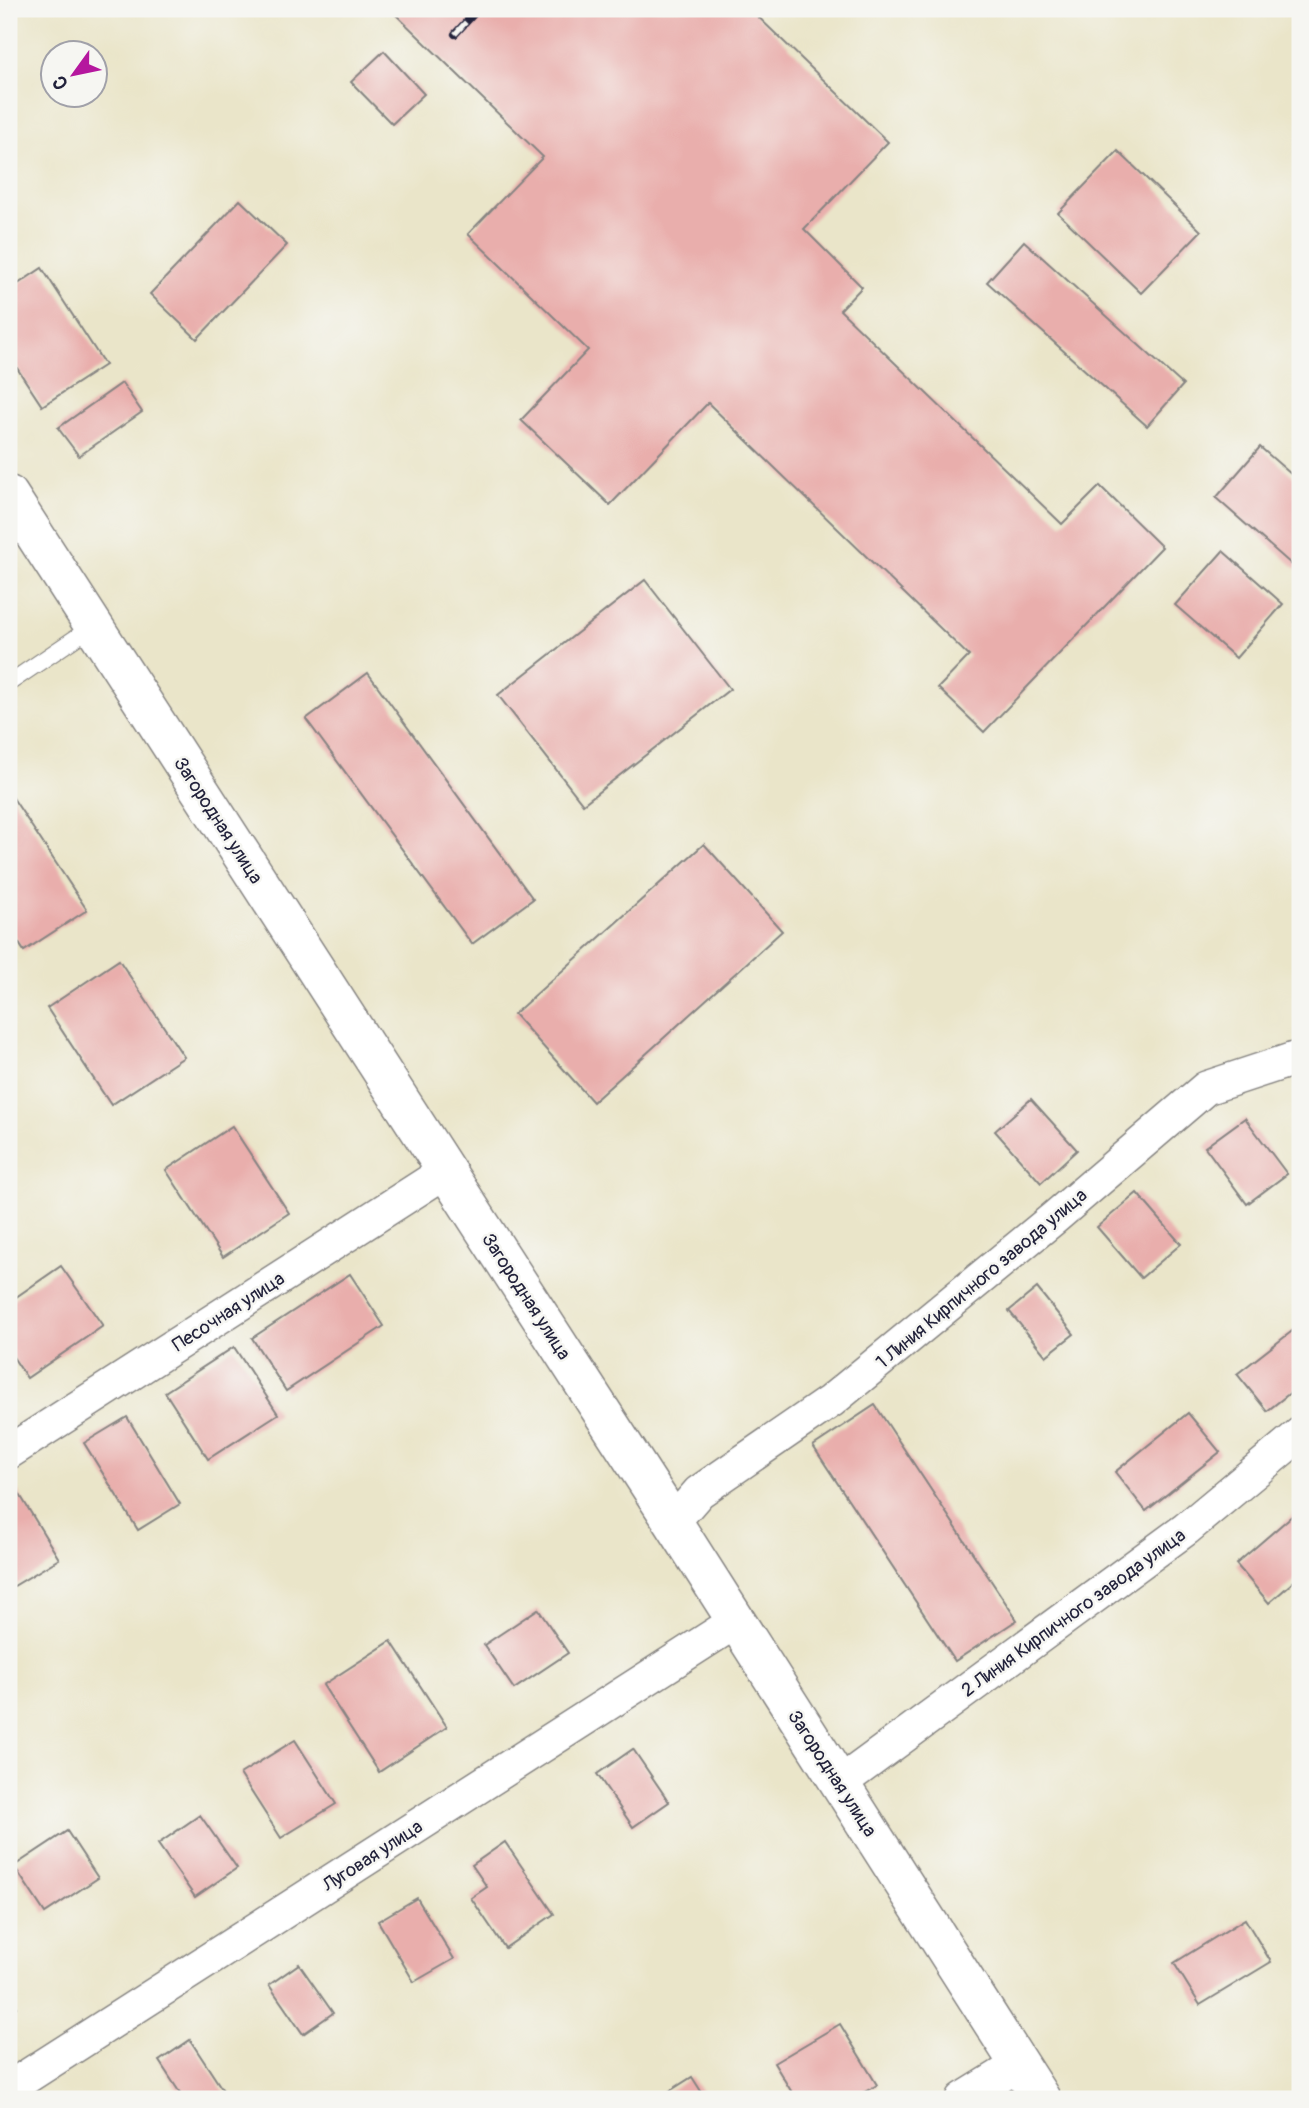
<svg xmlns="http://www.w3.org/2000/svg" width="1309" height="2108" font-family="Pangolin,sans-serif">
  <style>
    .building { fill: #e9aeac }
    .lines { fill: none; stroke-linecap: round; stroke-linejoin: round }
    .service-casing { stroke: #868482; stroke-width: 18 }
    .minor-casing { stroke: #868482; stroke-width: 36 }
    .tertiary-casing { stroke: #868482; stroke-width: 41 }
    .service { stroke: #fff; stroke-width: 16 }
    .minor { stroke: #fff; stroke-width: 33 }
    .tertiary { stroke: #fff; stroke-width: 38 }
    .rail-casing { stroke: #22223b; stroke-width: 8 }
    .rail { stroke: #f6f6f2; stroke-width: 5; stroke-dasharray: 16; stroke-linecap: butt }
    .labels { text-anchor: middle; stroke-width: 5; stroke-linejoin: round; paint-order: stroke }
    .street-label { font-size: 19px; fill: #22223b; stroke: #f6f6f2 }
  </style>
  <rect width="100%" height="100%" fill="#f6f6f2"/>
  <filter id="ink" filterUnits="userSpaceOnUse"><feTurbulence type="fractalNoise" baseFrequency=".0143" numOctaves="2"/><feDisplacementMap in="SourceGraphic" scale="14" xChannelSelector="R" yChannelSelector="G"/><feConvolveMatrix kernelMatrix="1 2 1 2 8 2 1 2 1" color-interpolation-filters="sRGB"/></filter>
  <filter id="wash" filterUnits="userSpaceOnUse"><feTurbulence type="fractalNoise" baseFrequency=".00686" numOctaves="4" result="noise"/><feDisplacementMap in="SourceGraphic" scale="28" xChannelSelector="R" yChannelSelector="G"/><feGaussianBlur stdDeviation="1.57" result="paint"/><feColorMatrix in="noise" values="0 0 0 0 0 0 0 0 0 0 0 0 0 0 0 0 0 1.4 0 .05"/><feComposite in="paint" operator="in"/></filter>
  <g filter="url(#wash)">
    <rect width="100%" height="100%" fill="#eae5c9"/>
    <g id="blocks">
      <g class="building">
        <path d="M390,9H750L888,142L804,229L862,287L840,310L1062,524L1100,486L1162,547L984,732L938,688L969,656L708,403L610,505L521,420L588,350L468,234L543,157Z"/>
        <path d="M384,51L424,94L392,124L351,82Z"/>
        <path d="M1118,151L1201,231L1141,293L1058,213Z"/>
        <path d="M240,200L287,245L197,339L150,294Z"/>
        <path d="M1024,241L1183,385L1147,426L987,282Z"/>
        <path d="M42,268L105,365L42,406L9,356V290Z"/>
        <path d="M122,383L142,412L79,456L58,428Z"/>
        <path d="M1260,447L1300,482V572L1216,498Z"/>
        <path d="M1223,551L1283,604L1236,658L1175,605Z"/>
        <path d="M645,580L730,689L583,804L498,695Z"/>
        <path d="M368,673L533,899L472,944L306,719Z"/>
        <path d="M9,792L87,910L24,951L9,928Z"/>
        <path d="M704,844L782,931L593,1102L514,1014Z"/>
        <path d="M119,960L184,1057L111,1105L47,1008Z"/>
        <path d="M1031,1099L1077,1150L1041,1183L995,1131Z"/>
        <path d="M1245,1118L1287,1174L1247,1204L1205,1147Z"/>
        <path d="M232,1126L289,1213L223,1257L166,1170Z"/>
        <path d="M1137,1193L1181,1244L1141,1278L1097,1227Z"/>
        <path d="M61,1266L103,1326L27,1378L9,1351V1302Z"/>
        <path d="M350,1274L384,1326L286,1391L252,1338Z"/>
        <path d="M1037,1288L1074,1334L1046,1356L1009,1311Z"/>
        <path d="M1300,1325V1385L1267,1411L1237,1374Z"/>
        <path d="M234,1347L278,1414L208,1459L165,1392Z"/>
        <path d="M875,1405L1017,1620L955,1661L813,1446Z"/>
        <path d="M1188,1413L1220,1452L1146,1511L1115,1472Z"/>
        <path d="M127,1417L180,1504L138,1530L84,1443Z"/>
        <path d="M14,1485L59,1559L9,1589V1488Z"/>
        <path d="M1300,1509V1576L1269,1603L1236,1564Z"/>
        <path d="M538,1609L568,1653L514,1689L484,1645Z"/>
        <path d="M391,1641L447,1727L379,1772L323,1685Z"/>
        <path d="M295,1740L336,1804L281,1838L240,1774Z"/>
        <path d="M633,1749L669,1802L633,1827L597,1774Z"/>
        <path d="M200,1815L237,1868L195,1897L158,1844Z"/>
        <path d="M67,1831L98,1878L45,1913L14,1866Z"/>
        <path d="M505,1842L554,1914L505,1948L471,1898L487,1887L472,1865Z"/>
        <path d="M417,1898L454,1959L414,1982L378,1921Z"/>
        <path d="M1245,1919L1271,1962L1200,2005L1174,1963Z"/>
        <path d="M299,1964L333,2013L303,2034L269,1985Z"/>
        <path d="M9,1996L16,2007L9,2012Z"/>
        <path d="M840,2024L877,2085L852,2099H796L774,2063Z"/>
        <path d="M190,2040L224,2092L213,2099H184L159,2061Z"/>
        <path d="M692,2077L706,2099H657Z"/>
      </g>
    </g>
  </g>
  <g filter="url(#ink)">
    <use href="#blocks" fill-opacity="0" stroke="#868482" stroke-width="2"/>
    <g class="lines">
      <defs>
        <path id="service" d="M9,683L93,626"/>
        <g id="minor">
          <path d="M9,1452L446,1171"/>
          <path d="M673,1522L699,1492L831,1401L1054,1218L1206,1088L1300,1057"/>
          <path d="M840,1783L1186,1529L1300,1434"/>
          <path d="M9,2088L735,1622"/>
          <path d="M963,2099L1018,2065"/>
        </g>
        <path id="tertiary" d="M9,495L673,1522L1041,2099"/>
      </defs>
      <use href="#service" class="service-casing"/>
      <use href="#minor" class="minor-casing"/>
      <use href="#tertiary" class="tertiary-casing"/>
      <use href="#service" class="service"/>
      <use href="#minor" class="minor"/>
      <use href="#tertiary" class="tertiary"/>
      <defs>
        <path id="rail" d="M455,34L478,9"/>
      </defs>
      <use href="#rail" class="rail-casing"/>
      <use href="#rail" class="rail"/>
    </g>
  </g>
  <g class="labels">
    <g class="street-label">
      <text transform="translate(219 820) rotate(57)" y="7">Загородная улица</text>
      <text transform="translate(981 1278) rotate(-40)" y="7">1 Линия Кирпичного завода улица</text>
      <text transform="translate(527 1296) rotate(57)" y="7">Загородная улица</text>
      <text transform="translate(228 1311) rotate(-33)" y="7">Песочная улица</text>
      <text transform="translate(1073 1612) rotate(-36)" y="7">2 Линия Кирпичного завода улица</text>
      <text transform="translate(833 1773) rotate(57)" y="7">Загородная улица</text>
      <text transform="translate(372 1855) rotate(-33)" y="7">Луговая улица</text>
    </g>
  </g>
  <rect width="1309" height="2108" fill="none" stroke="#f6f6f2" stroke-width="35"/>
  <g transform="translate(74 74) rotate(237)"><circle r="33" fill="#f6f6f2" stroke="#a1a1a9" stroke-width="2"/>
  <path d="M0-5L12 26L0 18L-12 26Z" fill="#b5179e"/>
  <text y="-10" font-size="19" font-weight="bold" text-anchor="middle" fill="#22223b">С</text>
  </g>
</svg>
